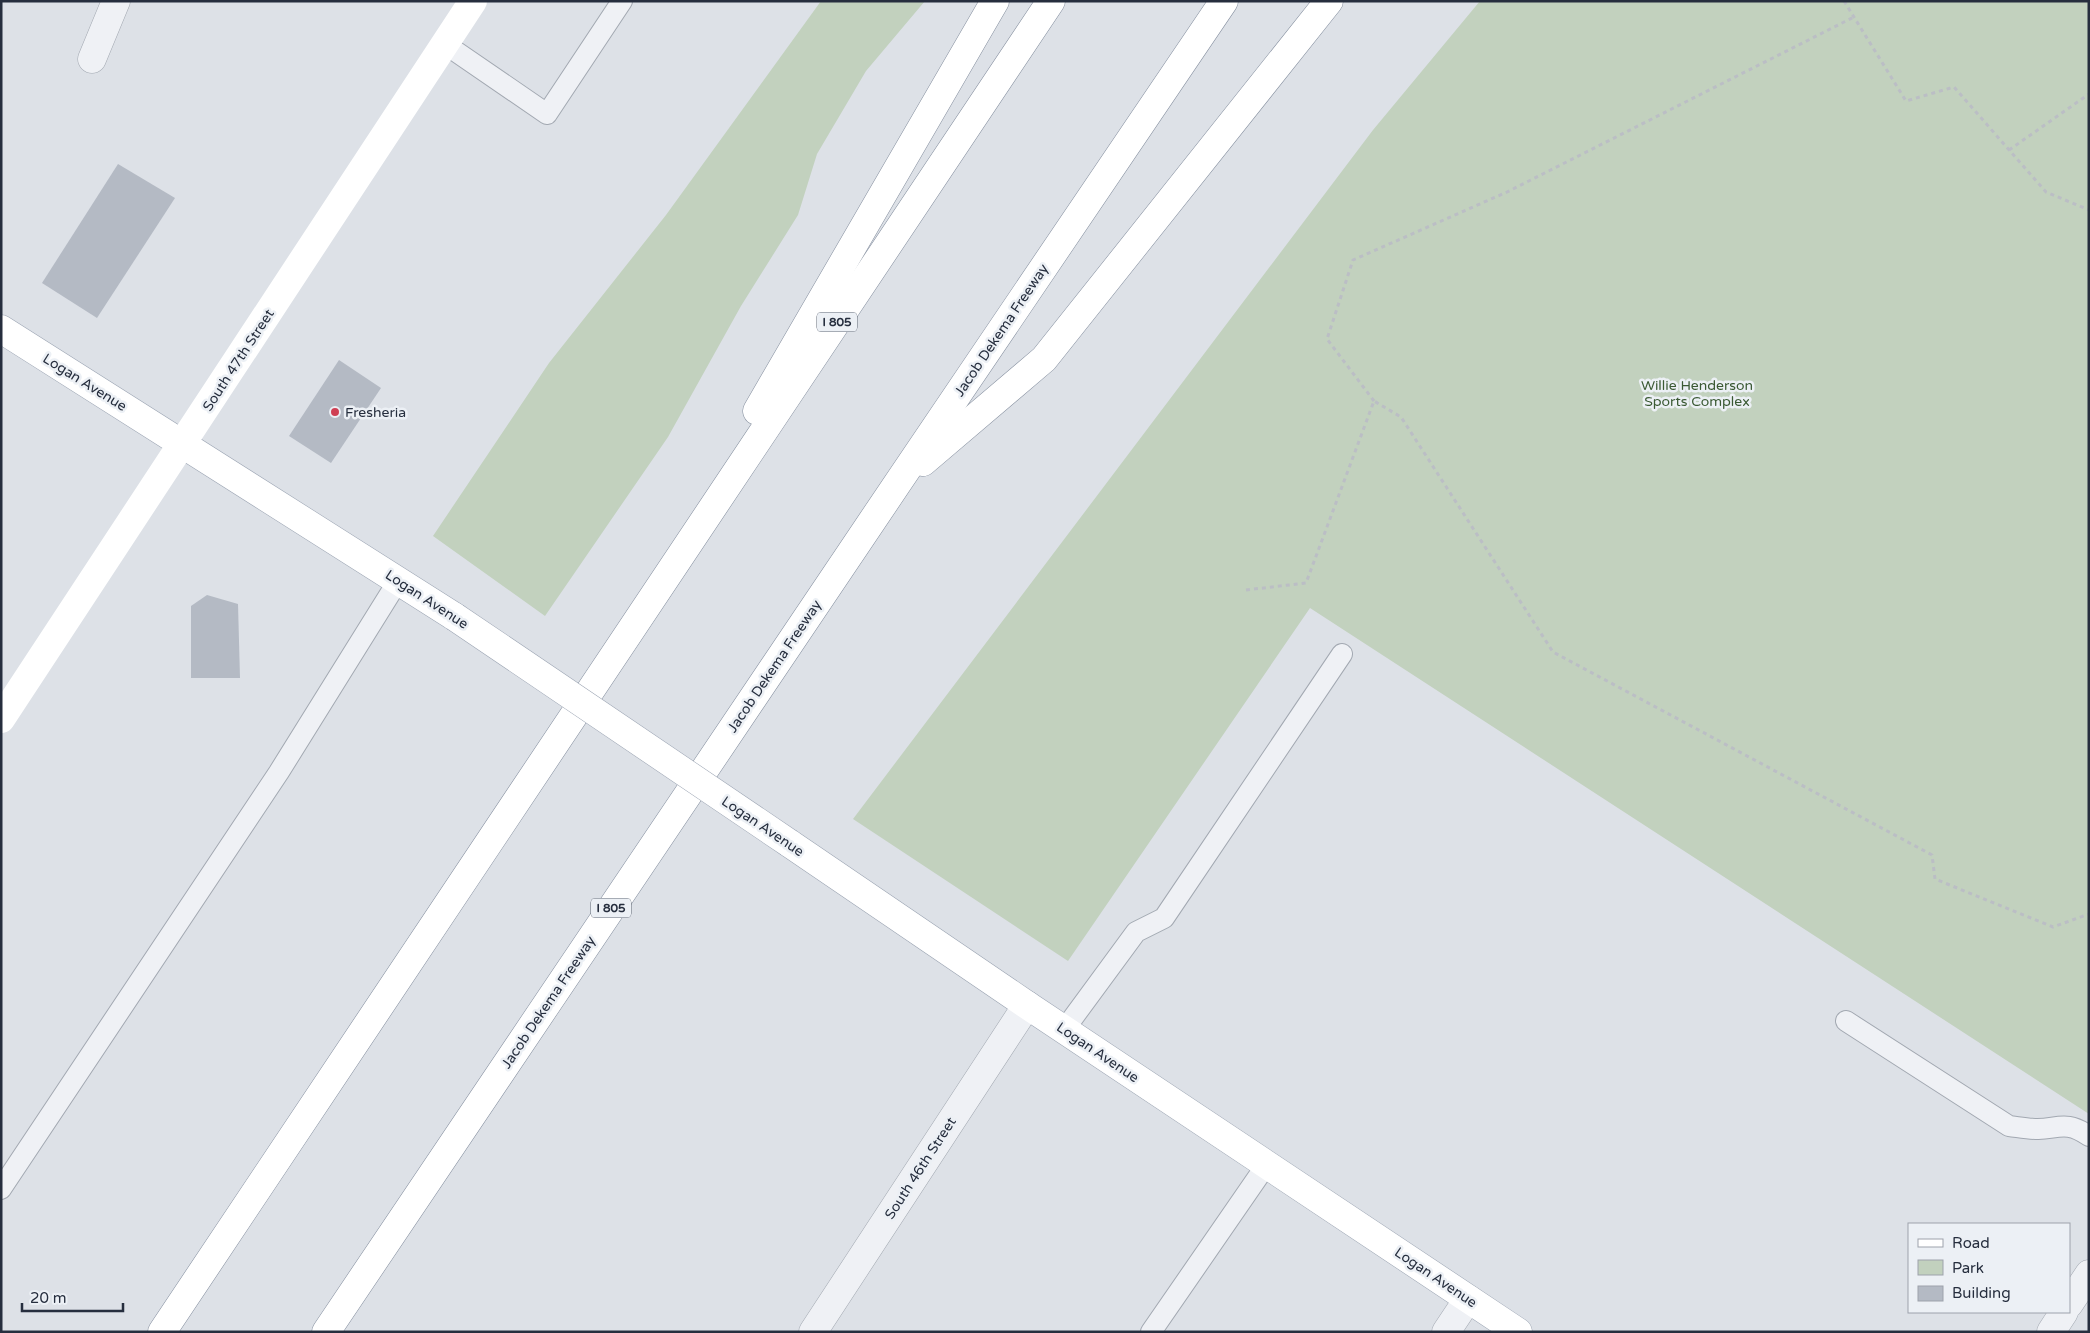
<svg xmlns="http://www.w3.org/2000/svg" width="2090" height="1333" font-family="'Varela Round',sans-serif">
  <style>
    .green { fill: #c2d1be }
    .building { fill: #b4bac4 }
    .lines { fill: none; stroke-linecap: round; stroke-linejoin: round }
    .service-casing { stroke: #a2a8b1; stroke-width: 22 }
    .minor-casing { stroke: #a2a8b1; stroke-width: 29 }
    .tertiary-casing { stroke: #a2a8b1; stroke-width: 29 }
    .primary-casing { stroke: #9ca5b3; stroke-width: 29 }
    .motorway-casing { stroke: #848e9e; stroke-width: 29 }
    .path { stroke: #bbbec5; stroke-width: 3; stroke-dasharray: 4 4; stroke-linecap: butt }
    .service { stroke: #eff1f5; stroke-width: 20 }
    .minor { stroke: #eff1f5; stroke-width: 28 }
    .tertiary { stroke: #eff1f5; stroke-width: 28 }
    .secondary { stroke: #fff; stroke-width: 28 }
    .primary { stroke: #fff; stroke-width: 28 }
    .motorway { stroke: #fff; stroke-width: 28 }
    .primary-bridge-casing { stroke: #9ca5b3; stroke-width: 29; stroke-linecap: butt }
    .primary-bridge { stroke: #fff; stroke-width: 28 }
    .poi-dot { fill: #cf3f53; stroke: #ecf0f5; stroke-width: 2 }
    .labels { text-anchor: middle; stroke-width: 5; stroke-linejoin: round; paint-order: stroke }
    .shield { fill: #ecf0f5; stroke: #616875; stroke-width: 1 }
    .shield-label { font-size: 12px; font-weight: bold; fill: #262e3e }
    .street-label { font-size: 14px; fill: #262e3e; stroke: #ecf0f5 }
    .park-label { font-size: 14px; fill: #3a5933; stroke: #ecf0f5 }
    .poi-label { font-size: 14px; fill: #262e3e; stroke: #ecf0f5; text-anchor: start }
  </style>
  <rect width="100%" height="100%" fill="#dde1e7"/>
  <g class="green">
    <path d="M821,1H925L866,71L817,154L798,215L741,306L668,437L545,616L433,536L549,363L666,215Z"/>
    <path d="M1480,1H2089V1114L1310,608L1068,961L853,819L1373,130Z"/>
  </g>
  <g class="building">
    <path d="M118,164L175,198L97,318L42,283Z"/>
    <path d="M339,360L381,388L331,463L289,436Z"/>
    <path d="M207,595L238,604L240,678H191V606Z"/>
  </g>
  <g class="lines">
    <defs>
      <g id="service">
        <path d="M445,44L547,114L622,1"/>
        <path d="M1846,1021L2009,1126C2018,1127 2028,1129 2038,1129C2060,1128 2067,1121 2089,1136"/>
        <path d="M1064,1030L1136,932L1164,918L1342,654"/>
        <path d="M1,1189L279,772L398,581"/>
        <path d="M1151,1332L1267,1164"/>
      </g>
      <g id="minor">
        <path d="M92,59L116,1"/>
        <path d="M813,1332L1027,1005"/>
        <path d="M1446,1332L1468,1299"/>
      </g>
      <g id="tertiary">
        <path d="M2069,1304L2089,1274"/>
        <path d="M2051,1332L2064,1312"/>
      </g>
      <g id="primary">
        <path d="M1,329L455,617"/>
        <path d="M789,843L1027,1005L1518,1332"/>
      </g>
      <g id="motorway">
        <path d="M757,411L995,1"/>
        <path d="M923,462L1044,359L1329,1"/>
        <path d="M162,1332L1051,1"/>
        <path d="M326,1332L897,484L1224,1"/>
      </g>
    </defs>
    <use href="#service" class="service-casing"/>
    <use href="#minor" class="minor-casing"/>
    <use href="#tertiary" class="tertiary-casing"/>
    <use href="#primary" class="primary-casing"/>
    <use href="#motorway" class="motorway-casing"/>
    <g class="path">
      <path d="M1844,1L1906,101L1954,87L2046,192L2089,210"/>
      <path d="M2009,150L2089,94"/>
      <path d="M1374,401L1327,339L1353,260L1507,192L1854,17"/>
      <path d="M1246,590L1306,583L1374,401L1401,417L1553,652L1932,855L1935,879L2053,927L2089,914"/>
    </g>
    <use href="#service" class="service"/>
    <use href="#minor" class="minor"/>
    <use href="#tertiary" class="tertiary"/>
    <path class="secondary" d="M1,719L473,1"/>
    <use href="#primary" class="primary"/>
    <use href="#motorway" class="motorway"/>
    <defs>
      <path id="primary-bridge" d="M455,617L789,843"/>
    </defs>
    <use href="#primary-bridge" class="primary-bridge-casing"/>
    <use href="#primary-bridge" class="primary-bridge"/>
  </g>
  <circle class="poi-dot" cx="335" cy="412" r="5"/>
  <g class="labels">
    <g class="shield">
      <rect x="817" y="312.5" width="40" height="19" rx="4"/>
      <rect x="591" y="898.5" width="40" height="19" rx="4"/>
    </g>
    <g class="shield-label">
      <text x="837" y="326">I 805</text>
      <text x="611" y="912">I 805</text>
    </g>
    <g class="street-label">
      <text transform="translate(1001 330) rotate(-56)" y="5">Jacob Dekema Freeway</text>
      <text transform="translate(238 360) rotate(-57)" y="5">South 47th Street</text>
      <text transform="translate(85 382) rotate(32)" y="5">Logan Avenue</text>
      <text transform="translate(427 599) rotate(33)" y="5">Logan Avenue</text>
      <text transform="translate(774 666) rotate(-56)" y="5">Jacob Dekema Freeway</text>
      <text transform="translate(763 826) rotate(34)" y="5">Logan Avenue</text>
      <text transform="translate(548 1002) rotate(-56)" y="5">Jacob Dekema Freeway</text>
      <text transform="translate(1098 1052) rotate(34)" y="5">Logan Avenue</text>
      <text transform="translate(920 1168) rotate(-57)" y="5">South 46th Street</text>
      <text transform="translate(1436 1277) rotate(34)" y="5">Logan Avenue</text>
    </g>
    <g class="park-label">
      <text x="1697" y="390">Willie Henderson<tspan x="1697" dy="16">Sports Complex</tspan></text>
    </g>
    <g class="poi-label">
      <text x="345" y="417">Fresheria</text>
    </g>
  </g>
  <rect width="2090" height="1333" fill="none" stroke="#262e3e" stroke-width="5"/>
  <rect x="1908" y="1223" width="162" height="90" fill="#ecf0f5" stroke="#9da2ac"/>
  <rect x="1918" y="1239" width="25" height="8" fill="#ffffff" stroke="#9da2ac"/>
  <text x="1952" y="1248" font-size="15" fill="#262e3e">Road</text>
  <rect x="1918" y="1260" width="25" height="15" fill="#c2d1be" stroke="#9da2ac"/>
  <text x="1952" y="1273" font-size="15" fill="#262e3e">Park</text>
  <rect x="1918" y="1286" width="25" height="15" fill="#b4bac4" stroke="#9da2ac"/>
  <text x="1952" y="1298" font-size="15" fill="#262e3e">Building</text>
  <path d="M22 1303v8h101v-8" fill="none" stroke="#262e3e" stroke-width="2.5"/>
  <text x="30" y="1303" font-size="15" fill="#262e3e" stroke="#ecf0f5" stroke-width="4" paint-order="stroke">20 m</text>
</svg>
